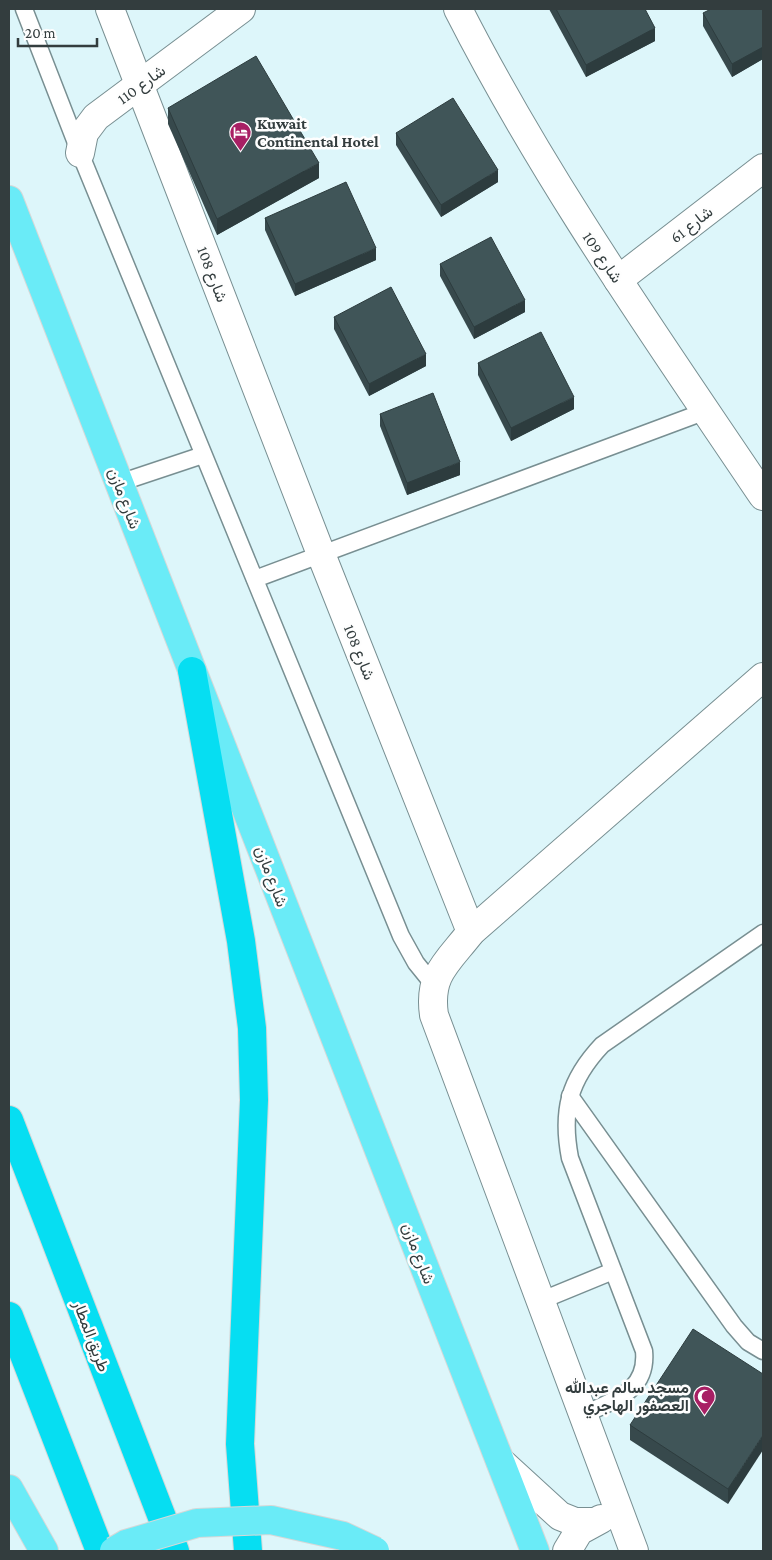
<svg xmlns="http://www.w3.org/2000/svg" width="772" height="1560" font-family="'Crimson Pro',Vazirmatn,serif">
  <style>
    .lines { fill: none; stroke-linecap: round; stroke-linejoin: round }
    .lane-casing { stroke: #788f92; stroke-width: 19 }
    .street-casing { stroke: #788f92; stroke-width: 30 }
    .primary-casing { stroke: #d6d8d8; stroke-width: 30 }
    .highway-casing { stroke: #d6d8d8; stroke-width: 30 }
    .lane { stroke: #fff; stroke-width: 16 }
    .street { stroke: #fff; stroke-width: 28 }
    .primary { stroke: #6aebf7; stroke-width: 28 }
    .highway { stroke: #06def2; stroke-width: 28 }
    .primary-bridge-casing { stroke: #d6d8d8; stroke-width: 30; stroke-linecap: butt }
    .primary-bridge { stroke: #6aebf7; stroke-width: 28 }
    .wall { fill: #37494c }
    .shaded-wall { fill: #2d3c3e }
    .building { fill: #405558; stroke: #2d3c3e }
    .labels { text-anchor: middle; stroke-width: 5; stroke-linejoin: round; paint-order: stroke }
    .street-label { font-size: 16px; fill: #333d3e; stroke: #fefefe }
    .poi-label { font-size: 16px; font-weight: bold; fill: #333d3e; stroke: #fefefe; text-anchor: start }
  </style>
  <rect width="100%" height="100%" fill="#ddf6fa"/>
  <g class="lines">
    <defs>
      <g id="lane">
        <path d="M24,9L80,153L401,936L416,963L433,984"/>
        <path d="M119,483L203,455"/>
        <path d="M255,579L706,411"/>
        <path d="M570,1096L734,1326L748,1342L763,1351"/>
        <path d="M540,1301L613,1271"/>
        <path d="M583,1415C613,1400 648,1392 644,1351L570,1158C561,1111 569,1080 602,1045L763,933"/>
      </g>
      <g id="street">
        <path d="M110,9L321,554L471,932"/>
        <path d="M458,9C545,180 656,337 763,496"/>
        <path d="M80,153L84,133L96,117L241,9"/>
        <path d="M618,280L763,168"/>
        <path d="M501,1462L560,1516L575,1522H591"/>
        <path d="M567,1551L579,1531L601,1519"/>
        <path d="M634,1551L434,1015C428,974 448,962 471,932L763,677"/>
      </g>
      <g id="primary">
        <path d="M9,200L535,1551"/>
        <path d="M9,1489L44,1551"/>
      </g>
      <g id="highway">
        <path d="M192,671L241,941L252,1028L254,1100L240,1444L248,1551"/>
        <path d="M9,1120L175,1551"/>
        <path d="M9,1316L100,1551"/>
      </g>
    </defs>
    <use href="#lane" class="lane-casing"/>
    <use href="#street" class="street-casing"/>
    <use href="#primary" class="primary-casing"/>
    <use href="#highway" class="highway-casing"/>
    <use href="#lane" class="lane"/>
    <use href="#street" class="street"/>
    <use href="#primary" class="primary"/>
    <use href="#highway" class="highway"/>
    <defs>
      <path id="primary-bridge" d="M114,1551L126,1544L197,1523L271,1520L343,1536L375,1551"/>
    </defs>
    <use href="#primary-bridge" class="primary-bridge-casing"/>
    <use href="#primary-bridge" class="primary-bridge"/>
  </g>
  <g class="wall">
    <path d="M549,9H645L655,41L586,77Z"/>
    <path d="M763,9V59L732,77L703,26V13Z"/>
    <path d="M168,108L319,178L217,235L168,124Z"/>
    <path d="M396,133L498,182L441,217L396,145Z"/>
    <path d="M265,218L376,260L295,296L265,230Z"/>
    <path d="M440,264L525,312L474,339L440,276Z"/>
    <path d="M334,317L426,366L369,396L334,329Z"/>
    <path d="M478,363L574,409L511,441L478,375Z"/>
    <path d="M380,414L460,475L407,495L380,426Z"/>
    <path d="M763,1374L728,1504L630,1440V1425Z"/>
  </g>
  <g class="shaded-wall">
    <path d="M655,28V41L586,77V65Z"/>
    <path d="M763,47V59L732,77V64Z"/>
    <path d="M319,163V178L217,235V219Z"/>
    <path d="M498,170V182L441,217V205Z"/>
    <path d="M376,248V260L295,296V284Z"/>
    <path d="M525,300V312L474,339V327Z"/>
    <path d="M426,354V366L369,396V384Z"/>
    <path d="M574,397V409L511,441V428Z"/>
    <path d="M460,462V475L407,495V483Z"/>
    <path d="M763,1435V1450L728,1504V1489Z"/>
  </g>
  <g class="building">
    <path d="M556,9H645L655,28L586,65Z"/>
    <path d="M711,9H763V47L732,64L703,13Z"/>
    <path d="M256,56L319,163L217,219L168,108Z"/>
    <path d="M453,98L498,170L441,205L396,133Z"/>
    <path d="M346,182L376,248L295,284L265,218Z"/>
    <path d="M491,237L525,300L474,327L440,264Z"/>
    <path d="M391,287L426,354L369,384L334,317Z"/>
    <path d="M541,332L574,397L511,428L478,363Z"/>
    <path d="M433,393L460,462L407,483L380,414Z"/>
    <path d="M693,1329L763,1374V1435L728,1489L630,1425Z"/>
  </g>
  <defs>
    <symbol id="hotel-pin" viewBox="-11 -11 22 30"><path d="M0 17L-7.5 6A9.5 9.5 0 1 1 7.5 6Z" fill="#a81f64" stroke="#fefefe"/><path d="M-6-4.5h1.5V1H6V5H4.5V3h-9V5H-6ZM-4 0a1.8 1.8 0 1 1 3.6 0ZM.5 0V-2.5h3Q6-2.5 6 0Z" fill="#fff"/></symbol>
    <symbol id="mosque-pin" viewBox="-11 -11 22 30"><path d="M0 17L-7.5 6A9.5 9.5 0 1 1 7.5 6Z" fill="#a81f64" stroke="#fefefe"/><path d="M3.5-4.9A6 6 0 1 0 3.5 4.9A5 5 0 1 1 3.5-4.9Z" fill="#fff"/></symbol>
  </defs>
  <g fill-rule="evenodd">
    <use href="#hotel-pin" x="228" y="120" width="25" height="34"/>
    <use href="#mosque-pin" x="692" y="1384" width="25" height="34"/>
  </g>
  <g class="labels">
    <g class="street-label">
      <text transform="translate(141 84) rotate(-36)" y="6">شارع 110</text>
      <text transform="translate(691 224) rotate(-38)" y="6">شارع 61</text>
      <text transform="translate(603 257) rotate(56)" y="6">شارع 109</text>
      <text transform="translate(213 274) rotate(69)" y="6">شارع 108</text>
      <text transform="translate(125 498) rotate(69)" y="6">شارع مازن</text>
      <text transform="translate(360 652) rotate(68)" y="6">شارع 108</text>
      <text transform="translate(272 876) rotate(69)" y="6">شارع مازن</text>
      <text transform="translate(419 1253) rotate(69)" y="6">شارع مازن</text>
      <text transform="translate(92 1336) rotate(69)" y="6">طريق المطار</text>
    </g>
    <g class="poi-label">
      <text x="257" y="129">Kuwait<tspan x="257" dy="18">Continental Hotel</tspan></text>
      <text x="689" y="1393" text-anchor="end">مسجد سالم عبدالله<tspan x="689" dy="18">العصفور الهاجري</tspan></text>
    </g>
  </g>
  <rect width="772" height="1560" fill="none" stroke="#333d3e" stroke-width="20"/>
  <path d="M18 38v8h79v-8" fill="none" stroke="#333d3e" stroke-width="2.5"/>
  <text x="25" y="38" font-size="15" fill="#333d3e" stroke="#fefefe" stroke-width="4" paint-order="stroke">20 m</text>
</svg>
